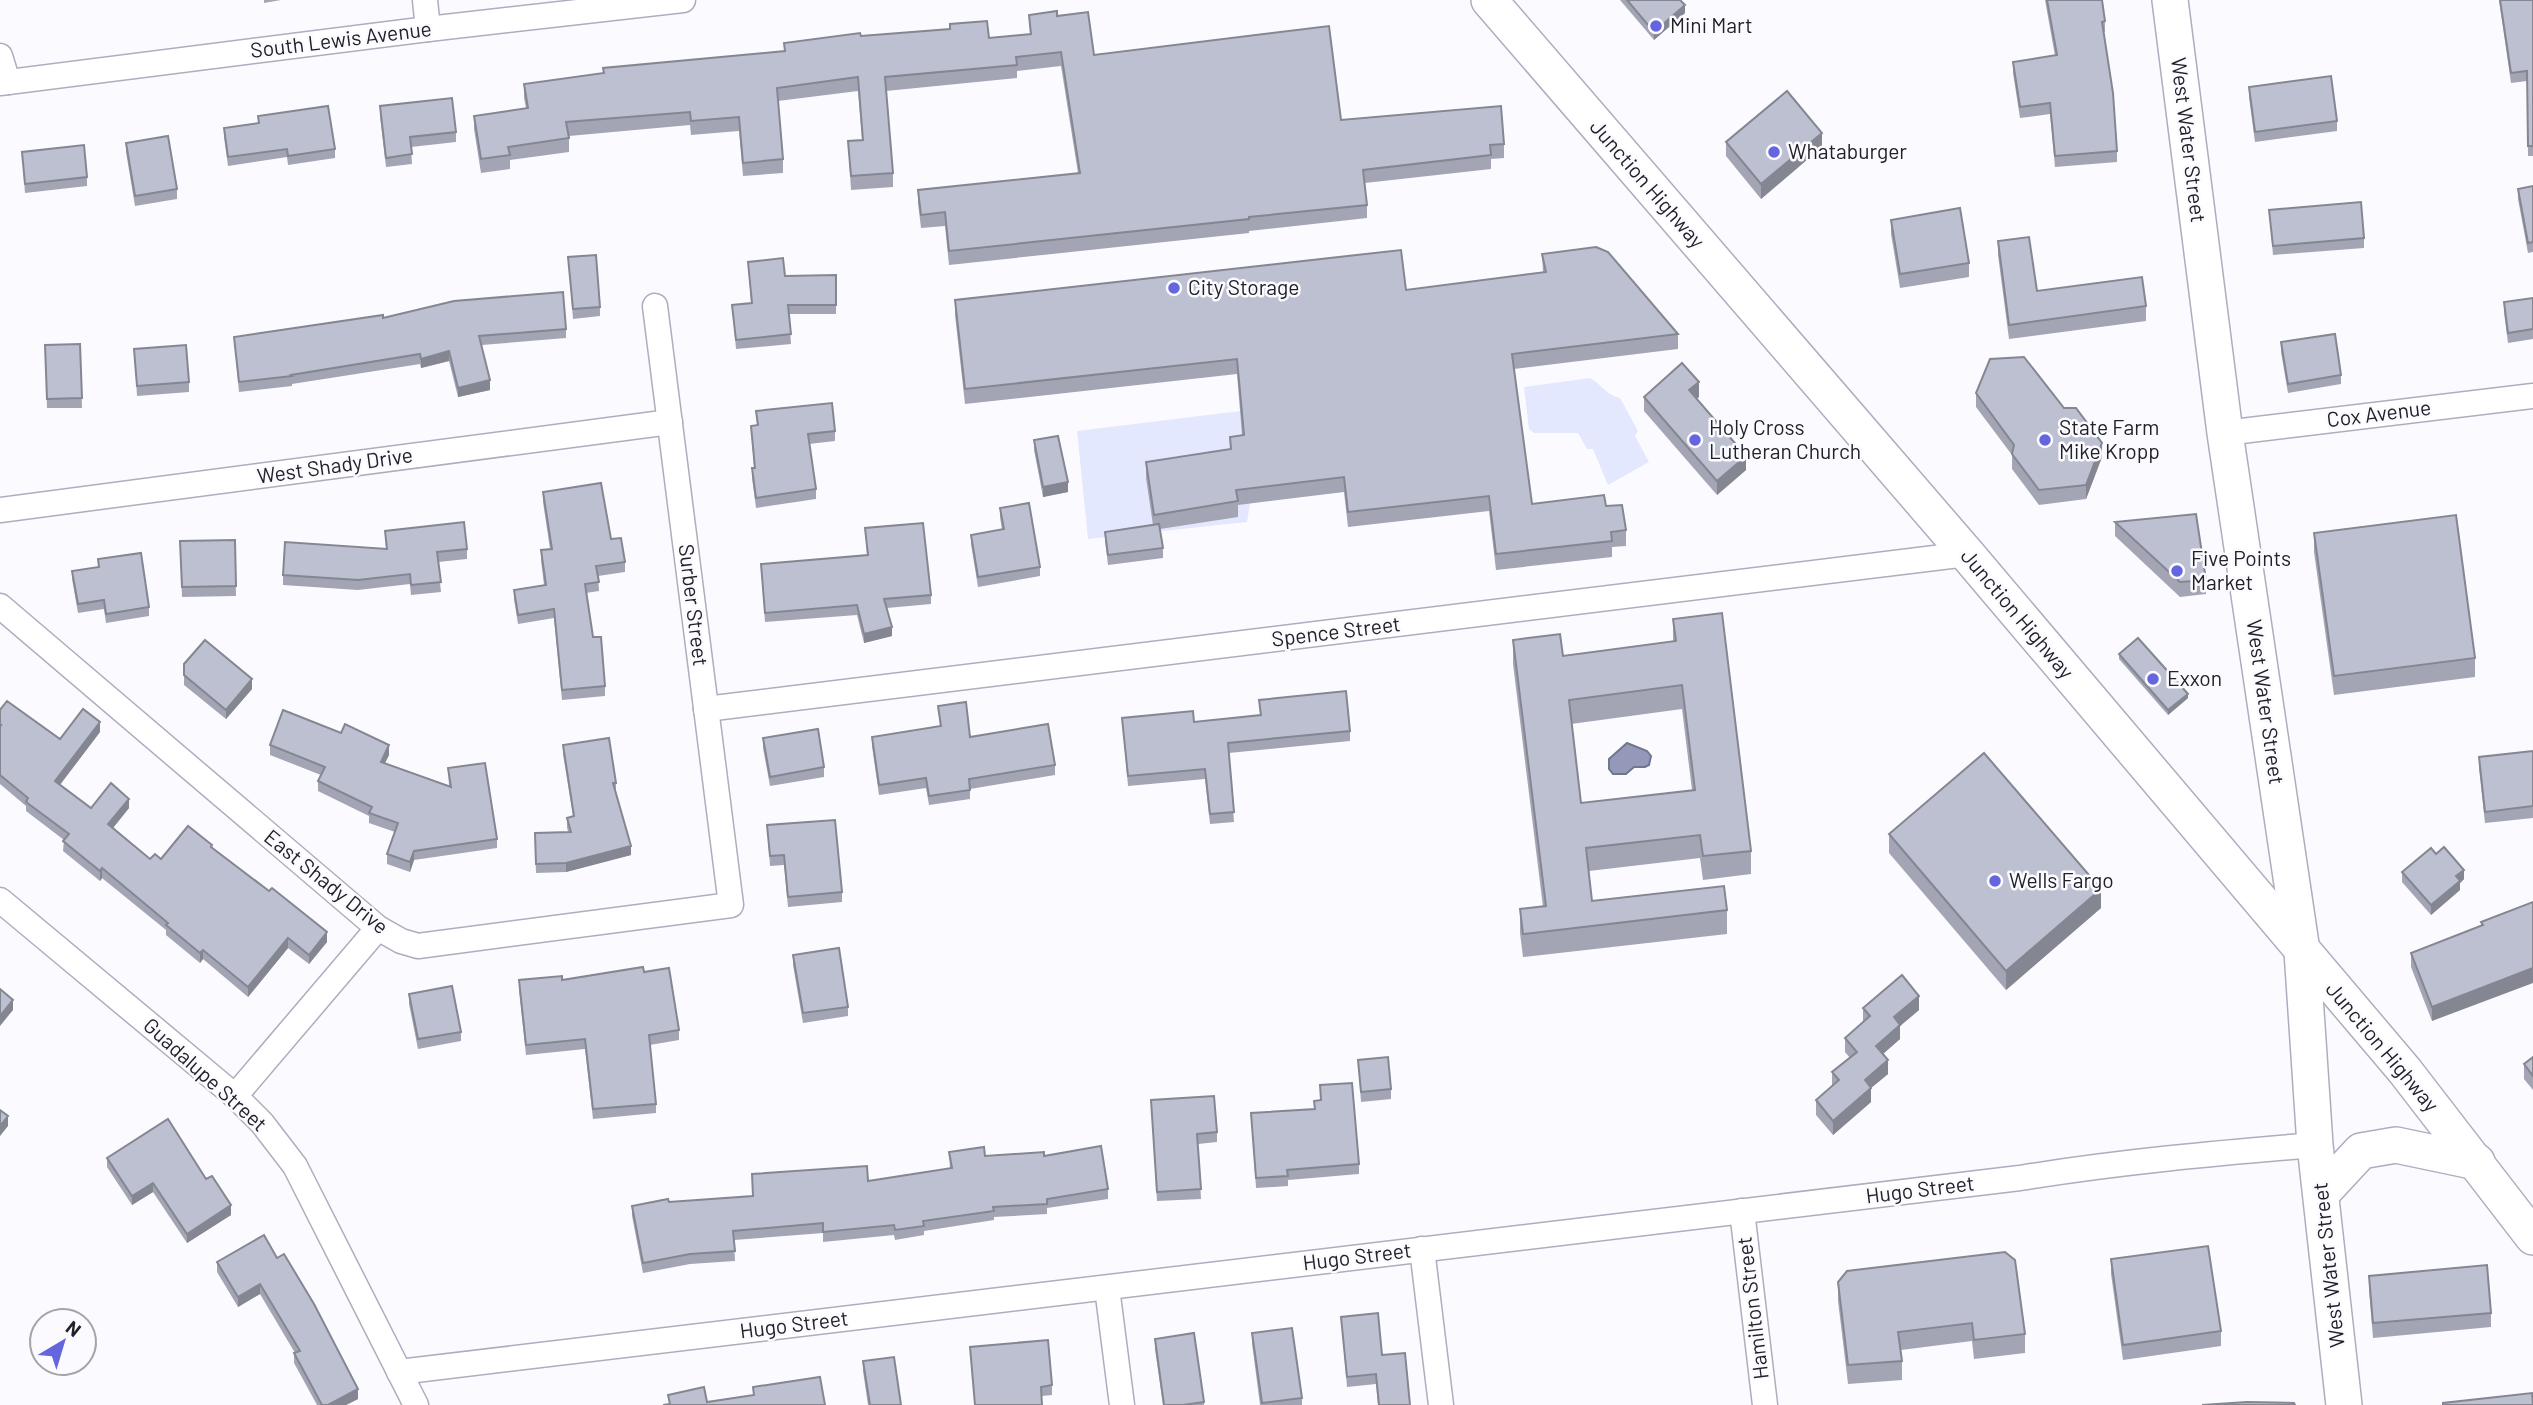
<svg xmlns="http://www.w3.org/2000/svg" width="2533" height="1405" font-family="Barlow,sans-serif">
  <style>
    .green { fill: #e4e8ff }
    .water { fill: #9499b9; stroke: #72758e; stroke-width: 2 }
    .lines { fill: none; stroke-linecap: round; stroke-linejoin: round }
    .street-casing { stroke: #abaebe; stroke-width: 27 }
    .secondary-casing { stroke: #abaebe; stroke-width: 38 }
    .street { stroke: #fff; stroke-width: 24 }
    .secondary { stroke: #fff; stroke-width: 35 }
    .wall { fill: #a3a5b4; fill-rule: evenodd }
    .shaded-wall { fill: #848692 }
    .building { fill: #bdc0d1; stroke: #848692; stroke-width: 2; fill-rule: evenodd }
    .poi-dot { fill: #6565de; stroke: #fbfbff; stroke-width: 2.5 }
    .labels { text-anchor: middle; stroke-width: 5; stroke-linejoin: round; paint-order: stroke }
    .poi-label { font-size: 21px; fill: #212228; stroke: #fbfbff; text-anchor: start }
    .street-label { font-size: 21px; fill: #212228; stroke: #fbfbff }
  </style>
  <rect width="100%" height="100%" fill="#fbfbff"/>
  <g class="green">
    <path d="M1590,378C1601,384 1608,396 1620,398L1638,431L1635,436L1649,462L1608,485L1593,449H1587L1578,433H1534L1529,429L1524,387Z"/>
    <path d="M1240,411L1250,504L1247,522L1088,539L1077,431Z"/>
  </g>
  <path class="water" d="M1627,743L1647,751L1651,756L1649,765L1645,767H1634L1626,774H1613L1609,769V759Z"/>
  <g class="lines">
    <defs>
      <g id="street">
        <path d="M425,0L428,29"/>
        <path d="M0,56L8,82"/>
        <path d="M0,83L428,29L683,0"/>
        <path d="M2225,433L2533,396"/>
        <path d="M0,510L670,422"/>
        <path d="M0,606L378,928L401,941L418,946L731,905L655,306"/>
        <path d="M706,709L1967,554"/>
        <path d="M0,900L235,1096L262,1123L295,1166L416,1405"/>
        <path d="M235,1096L378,928"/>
        <path d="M1742,1211L1765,1405"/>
        <path d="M1422,1249L1441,1405"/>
        <path d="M1107,1288L1122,1405"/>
        <path d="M399,1372L2020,1178C2118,1162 2217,1153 2315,1145"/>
      </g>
      <g id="secondary">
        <path d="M1489,0L1967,554L2405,1071L2533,1237"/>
        <path d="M2170,0L2225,433L2302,951L2315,1145L2344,1405"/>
        <path d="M2322,1193L2361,1151L2396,1145L2477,1162"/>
      </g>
    </defs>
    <use href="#street" class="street-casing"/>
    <use href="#secondary" class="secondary-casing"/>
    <use href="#street" class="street"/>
    <use href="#secondary" class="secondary"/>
  </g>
  <g class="wall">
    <path d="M264,0H281L264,3Z"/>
    <path d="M1620,0H1680L1685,13L1654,40Z"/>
    <path d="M2045,0H2102L2105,21V32H2104L2117,151V162L2055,167L2050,114L2020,118L2013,73V62L2055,56Z"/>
    <path d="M2499,0H2533V156H2528L2527,81L2511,83Z"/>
    <path d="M1029,15L1057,16L1094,55L1341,120L1504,144V158L1491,159V169L1365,183L1367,205V218L1249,231V233L949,265L945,226L921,228L918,203V190L1078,173L1061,66L1017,71V78L886,91L893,173V187L851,190L848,141L862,140L858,91L778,101L783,159V173L743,176L739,131L691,135L690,125L569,136V152L510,160V169L481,173L474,129V116L526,108L524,98V84L784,51V43L861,36L989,38L1030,34Z"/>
    <path d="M2249,87L2337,121V131L2255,142L2249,97Z"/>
    <path d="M380,106L456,132V142L411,147L412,164L386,167L380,116Z"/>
    <path d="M258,116L335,149V158L288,165L287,157L228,166L224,137V128L258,123Z"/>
    <path d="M1726,142L1822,147L1761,199L1726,156Z"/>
    <path d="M126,143L177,189V199L135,206L126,152Z"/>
    <path d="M22,152L87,177V186L25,193Z"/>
    <path d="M2533,186V252L2528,253L2518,199V189Z"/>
    <path d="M2269,210L2364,238V248L2273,255Z"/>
    <path d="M1891,220L1969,263V277L1900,288L1891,234Z"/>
    <path d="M1998,241L2037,291L2146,306V321L2009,339L1998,255Z"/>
    <path d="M1542,254L1678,334V349L1514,369L1532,504L1606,506L1626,530V546L1612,547V557L1496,570L1489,511L1348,527L1344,492L1238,505V517L1160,529L1163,548V558L1108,565L1105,541V532L1153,525L1146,478V462L1230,449V437L1242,435L1237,374L965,404L955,315V300L1406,290L1543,273Z"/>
    <path d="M568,257L600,307V316L573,319Z"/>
    <path d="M748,262L785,276L836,275V314H789L791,344L736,349L732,305L751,303Z"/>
    <path d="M2533,298V339L2508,343L2504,312V302Z"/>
    <path d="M383,318L566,329V338L482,345L490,390L458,397L449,361L421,368L420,364L292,384V386L239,392L234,337Z"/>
    <path d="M2281,342L2341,375V384L2288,393L2281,352Z"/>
    <path d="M80,344L82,408H47L45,345Z"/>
    <path d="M134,349L189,382V392L137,396Z"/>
    <path d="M1976,393L2102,457L2086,499L2039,505L2012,469V455L1976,407Z"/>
    <path d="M1644,397H1699L1696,399L1746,470L1717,495L1644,411Z"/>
    <path d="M756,411L835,431V441L809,444L816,489V499L756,508L752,478V468H754L751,426L757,425Z"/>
    <path d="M1034,440L1068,492L1043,497L1034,450Z"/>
    <path d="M543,492L611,539L625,562V572L598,576L599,591L586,593L593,637L605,686V696L562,700L554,618L518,624L514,599V590L544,585L541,560V550L550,549L543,502Z"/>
    <path d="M1000,508L1040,567V576L978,587L971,544V535L1002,530L1000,517Z"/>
    <path d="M2115,522L2206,580V594L2180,597L2115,536Z"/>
    <path d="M865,528L931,595V604L887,608L892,636L864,643L857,615L765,622L761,564L867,555Z"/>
    <path d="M385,531L467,549V559L438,562L441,592L411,595L410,584L358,590L283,585V575L386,549Z"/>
    <path d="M2314,533L2475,658V677L2334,695L2314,552Z"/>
    <path d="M235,540L236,596L182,597L180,541Z"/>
    <path d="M98,559L149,607V616L106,623L104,609L78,613L72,579V571L98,567Z"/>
    <path d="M1673,619L1751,851V874L1703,880L1700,858L1589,871L1592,901L1727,910V934L1523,957L1520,933V909L1543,907L1513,664V640L1563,656L1673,641ZM1682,709L1692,790L1581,803L1571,724Z"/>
    <path d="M2119,654L2188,698L2168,715L2119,659Z"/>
    <path d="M184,664L252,689L226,719L184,685Z"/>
    <path d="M1259,700L1350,731V741L1229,753L1234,822L1210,824L1205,779L1128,786L1122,718L1194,722L1260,715Z"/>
    <path d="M938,706L970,737L1055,765V775L970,789V799L929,805L926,788L879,795L872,746V737L940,726Z"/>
    <path d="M0,710L60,739L100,732L60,785L91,808H129L113,828L150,859H161L212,847L327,942L309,964L288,948L248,997L203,959L200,963L166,935V930L102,878L100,881L63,851L64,840L26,811V806L0,784Z"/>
    <path d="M763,738L824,767V777L770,786L763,748Z"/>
    <path d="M270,745L389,755L385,763L449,786L448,768L497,839V848L414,860L410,872L387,864V854L395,832L369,823V816L318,791V781L321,775L270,755Z"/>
    <path d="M563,745L616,783V792L631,855L566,872L536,873L535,842L568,832L567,827V818L573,816L563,754Z"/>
    <path d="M2533,751V818L2485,823L2479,768V757Z"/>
    <path d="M767,825L842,892V902L788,907L784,865L770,866Z"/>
    <path d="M1889,834L2101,908L2006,990L1889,853Z"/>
    <path d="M2436,854L2464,879L2460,883V890L2431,915L2402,882V872Z"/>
    <path d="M2533,902L2432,1021L2411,967V953L2481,926V922Z"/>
    <path d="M793,955L848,1007V1016L803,1023L793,965Z"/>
    <path d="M644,972L679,1030V1040L650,1045L656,1104V1113L593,1119L585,1049L526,1055L519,990V980H562Z"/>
    <path d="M409,994L461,1032V1041L418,1049L409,1004Z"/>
    <path d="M1863,1008L1919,1010L1900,1026V1039L1883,1054L1888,1074L1871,1088V1102L1833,1135L1816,1115V1100L1832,1086V1072L1850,1058L1845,1052V1038L1863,1022Z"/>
    <path d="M2533,1057V1090L2524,1079V1064Z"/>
    <path d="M1358,1060L1391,1089V1099L1361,1102Z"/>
    <path d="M1320,1085L1359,1164V1174L1288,1180V1186L1256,1188L1251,1113L1314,1109V1101L1320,1100Z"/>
    <path d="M1151,1100L1217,1132V1142L1198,1144L1201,1199L1157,1201Z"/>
    <path d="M949,1152L985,1156H1044L1108,1189V1199L1047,1208V1214L994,1217V1220L924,1231V1235L895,1240L894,1235L823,1242V1233L734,1240L735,1261L690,1264L643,1273L632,1216V1206L669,1202L753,1196L752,1174L868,1181L950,1169Z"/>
    <path d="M107,1158L206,1179L231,1215L187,1243L153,1192L132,1205L107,1167Z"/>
    <path d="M264,1235L358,1399L346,1405H317L294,1363V1353H295L260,1294L238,1307L217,1272V1262Z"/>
    <path d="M2111,1259L2221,1331V1346L2123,1360L2111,1274Z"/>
    <path d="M2369,1276L2491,1313V1327L2373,1338L2369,1290Z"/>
    <path d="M1838,1282L2025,1334V1353L1974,1359L1972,1341L1901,1350L1902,1361V1380L1848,1384L1838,1301Z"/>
    <path d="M1341,1317L1410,1405H1378L1376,1384L1347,1387Z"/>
    <path d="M1252,1333L1302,1398V1405H1260L1252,1343Z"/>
    <path d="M1155,1339L1204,1402V1405H1163L1155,1349Z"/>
    <path d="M970,1347L1052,1385V1395L1042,1396V1405H975Z"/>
    <path d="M863,1361L901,1405H868L863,1371Z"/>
  </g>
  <g class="shaded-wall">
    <path d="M1685,5V13L1654,40V32Z"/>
    <path d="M1822,133V147L1761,199V184Z"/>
    <path d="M449,351V361L421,368V359Z"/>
    <path d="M490,380V390L458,397V388Z"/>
    <path d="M1699,382V397L1689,405V390Z"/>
    <path d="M2102,443V457L2086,499V485Z"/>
    <path d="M1746,456V470L1717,495V481Z"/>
    <path d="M1068,482V492L1043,497V487Z"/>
    <path d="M892,627V636L864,643V634Z"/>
    <path d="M252,679V689L226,719V710Z"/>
    <path d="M2188,694V698L2168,715V710Z"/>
    <path d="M100,722V732L55,791V781Z"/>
    <path d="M389,745V755L381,771V762Z"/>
    <path d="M129,799V808L108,834V824Z"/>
    <path d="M631,846V855L566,872V863Z"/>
    <path d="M414,851V860L410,872V862Z"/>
    <path d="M102,868V878L100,881V871Z"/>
    <path d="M2464,870V879L2460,883V890L2431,915V905L2456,876Z"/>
    <path d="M2101,889V908L2006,990V971Z"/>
    <path d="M327,932V942L309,964V955Z"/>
    <path d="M288,938V948L248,997V987Z"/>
    <path d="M203,950V959L200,963V953Z"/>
    <path d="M2533,968V983L2432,1021V1007Z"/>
    <path d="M1919,996V1010L1900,1026V1039L1876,1060V1046L1894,1017Z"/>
    <path d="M13,1000V1010L0,1026V1016Z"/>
    <path d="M1888,1060V1074L1871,1088V1102L1833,1135V1121L1865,1080Z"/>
    <path d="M8,1116V1126L0,1136V1126Z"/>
    <path d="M153,1183V1192L132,1205V1196Z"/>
    <path d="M231,1205V1215L187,1243V1234Z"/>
    <path d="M260,1284V1294L238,1307V1297Z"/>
    <path d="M358,1389V1399L346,1405H328Z"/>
  </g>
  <g class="building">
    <path d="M1627,0H1680L1685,5L1654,32Z"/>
    <path d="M2047,0H2102L2105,21L2102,22L2113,93L2117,151L2055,156L2050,103L2020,107L2013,62L2057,55Z"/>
    <path d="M2500,0H2533V146H2528L2527,71L2511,73Z"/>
    <path d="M1057,11V16L1088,12L1094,55L1329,26L1341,120L1501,106L1504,144L1490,145L1491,155L1363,170L1367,205L1249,217V219L949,251L945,212L921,215L918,190L1080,173L1061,52L1016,57L1017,65L885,77L893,173L851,176L848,141L863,140L858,77L777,88L783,159L743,163L739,117L691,121L690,112L566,122L569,138L508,147L510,155L481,159L474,116L528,108L524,84L604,73L603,68L785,51L784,43L860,33L861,36L950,29V24L987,21L989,38L1031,34L1029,15Z"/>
    <path d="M2331,76L2337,121L2255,132L2249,87Z"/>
    <path d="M1787,91L1822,133L1761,184L1726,142Z"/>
    <path d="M452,98L456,132L410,137L412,154L386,158L380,106Z"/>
    <path d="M328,106L335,149L288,156L287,149L228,157L224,128L259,123L258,116Z"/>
    <path d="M168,136L177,189L135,196L126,143Z"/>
    <path d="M84,145L87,177L25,184L22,152Z"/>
    <path d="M2533,186V242L2528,243L2518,189Z"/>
    <path d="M2361,202L2364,238L2273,246L2269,210Z"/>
    <path d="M1960,208L1969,263L1900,274L1891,220Z"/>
    <path d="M2029,237L2037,291L2142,277L2146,306L2009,325L1998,241Z"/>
    <path d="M1596,247L1608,252L1678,334L1512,354L1532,504L1604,495L1606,506L1622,505L1626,530L1611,532L1612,541L1496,554L1489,496L1348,512L1344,477L1236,490L1238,501L1154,515L1146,462L1231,449L1230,437L1244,435L1237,359L965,389L955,300L1401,250L1406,290L1546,272L1542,254Z"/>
    <path d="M596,255L600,307L573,309L568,257Z"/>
    <path d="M783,258L785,276L836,275V305H788L791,334L736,340L732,305L752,303L748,262Z"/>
    <path d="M563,292L566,329L479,336L490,380L458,388L449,351L421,359L420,354L291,375L292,376L239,382L234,337L383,315V318L454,301Z"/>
    <path d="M2533,298V329L2508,333L2504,302Z"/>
    <path d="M2335,334L2341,375L2288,384L2281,342Z"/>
    <path d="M80,344L82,398L47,399L45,345Z"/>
    <path d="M186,345L189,382L137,386L134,349Z"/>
    <path d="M2024,357L2064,408H2076L2102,443L2086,485L2039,490L2012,454L2014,445L1976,393L1990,359Z"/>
    <path d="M1682,363L1699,382L1689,390L1746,456L1717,481L1644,397Z"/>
    <path d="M832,403L835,431L808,434L816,489L756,498L752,468H755L751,426L758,425L756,411Z"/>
    <path d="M1058,436L1068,482L1043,487L1034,440Z"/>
    <path d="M601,483L611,539L621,538L625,562L596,566L599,582L585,584L593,637H601L605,686L562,690L554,609L518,615L514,590L546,585L541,550L552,549L543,492Z"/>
    <path d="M1029,503L1040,567L978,577L971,535L1004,529L1000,508Z"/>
    <path d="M2196,514L2206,580L2180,582L2115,522Z"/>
    <path d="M2456,515L2475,658L2334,676L2314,533Z"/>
    <path d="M464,522L467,549L437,552L441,582L411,585L410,574L358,580L283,575L285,542L387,549L385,531Z"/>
    <path d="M923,523L931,595L884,599L892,627L864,634L857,605L765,613L761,564L868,555L865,528Z"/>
    <path d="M1159,524L1163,548L1108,555L1105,532Z"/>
    <path d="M235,540L236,586L182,587L180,541Z"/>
    <path d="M141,553L149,607L106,614L104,600L78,604L72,571L99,567L98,559Z"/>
    <path d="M1722,613L1751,851L1703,856L1700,835L1586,848L1592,901L1724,886L1727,910L1523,934L1520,909L1546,906L1513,640L1560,634L1563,656L1676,641L1673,619ZM1682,685L1695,790L1581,803L1569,700Z"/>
    <path d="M2138,638L2188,694L2168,710L2119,654Z"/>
    <path d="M205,640L252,679L226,710L184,675V664Z"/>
    <path d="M1346,691L1350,731L1228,743L1234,812L1210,814L1205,769L1128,776L1122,718L1193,711L1194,722L1261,715L1259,700Z"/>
    <path d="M7,701L60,739L83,709L100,722L55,781L91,808L111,783L129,799L108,824L150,859L155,854L161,859L188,826L212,845L211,847L269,891L272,888L327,932L309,955L288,938L248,987L203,950L200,953L166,925L168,923L102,868L100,871L63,841L69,834L26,802L28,798L0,775V727L1,725H0V710Z"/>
    <path d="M966,702L970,737L1048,724L1055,765L969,779L970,790L929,796L926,778L879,785L872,737L941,726L938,706Z"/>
    <path d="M283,710L341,733L345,724L389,745L381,762L451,787L448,768L485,763L497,839L414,851L410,862L387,854L398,823L369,813L372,807L318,781L325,767L270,745Z"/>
    <path d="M818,729L824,767L770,777L763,738Z"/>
    <path d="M609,738L616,783H613L631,846L566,863L536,864L535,833L571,832L567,818L574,816L563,745Z"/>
    <path d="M2533,751V806L2485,812L2479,757Z"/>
    <path d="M1984,753L2101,889L2006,971L1889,834Z"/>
    <path d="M835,820L842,892L788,897L784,855L770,856L767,825Z"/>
    <path d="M2444,847L2464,870L2456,876L2460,881L2431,905L2402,872L2431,848L2436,854Z"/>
    <path d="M2533,902V968L2432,1007L2411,953L2483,925L2481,922Z"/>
    <path d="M839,948L848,1007L803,1013L793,955Z"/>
    <path d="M643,967L644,972L669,968L679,1030L649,1035L656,1104L593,1109L585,1039L526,1045L519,980L562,976V980Z"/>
    <path d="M1902,975L1919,996L1894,1017L1900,1025L1876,1046L1888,1060L1865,1080L1871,1088L1833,1121L1816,1100L1839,1080L1832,1072L1857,1052L1845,1038L1870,1016L1863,1008Z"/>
    <path d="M452,986L461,1032L418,1039L409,994Z"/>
    <path d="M0,989L13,1000L0,1016Z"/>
    <path d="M1388,1057L1391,1089L1361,1092L1358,1060Z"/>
    <path d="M2533,1057V1076L2524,1064Z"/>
    <path d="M1352,1083L1359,1164L1287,1170L1288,1176L1256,1178L1251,1113L1315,1109L1314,1101L1321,1100L1320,1085Z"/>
    <path d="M1214,1096L1217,1132L1197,1134L1201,1189L1157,1192L1151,1100Z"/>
    <path d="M0,1110L8,1116L0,1126Z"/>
    <path d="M168,1119L206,1179L212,1176L231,1205L187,1234L153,1183L132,1196L107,1158Z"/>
    <path d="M1101,1146L1108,1189L1047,1199V1204L993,1207L994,1211L923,1221L924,1226L895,1230L894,1225L823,1232V1223L733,1231L735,1251L690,1254L643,1263L632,1206L668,1199L669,1202L753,1196L752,1174L867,1166L868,1181L952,1168L949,1152L984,1147L985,1156L1044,1152V1156Z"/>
    <path d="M264,1235L277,1258L284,1254L314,1304L358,1389L328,1405H322L294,1353L300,1351L260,1284L238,1297L217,1262Z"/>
    <path d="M2208,1246L2221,1331L2123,1345L2111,1259Z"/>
    <path d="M2005,1252L2015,1260L2025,1334L1974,1340L1972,1323L1898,1332L1902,1361L1848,1365L1838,1282L1847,1271Z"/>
    <path d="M2487,1265L2491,1313L2373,1323L2369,1276Z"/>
    <path d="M1378,1313L1382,1355L1405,1353L1410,1405H1379L1376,1374L1347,1377L1341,1317Z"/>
    <path d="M1292,1328L1302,1398L1262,1403L1252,1333Z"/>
    <path d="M1194,1333L1204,1402L1183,1405H1164L1155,1339Z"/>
    <path d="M1048,1340L1052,1385L1041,1387L1042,1405H975L970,1347Z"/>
    <path d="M894,1357L901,1405H870L863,1361Z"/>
    <path d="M820,1377L825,1405H663L670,1404L668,1395L704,1387L707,1402L754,1395L753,1387Z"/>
    <path d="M2532,1393L2533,1405H2443V1403Z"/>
    <path d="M2247,1402L2294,1403L2295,1405H2202Z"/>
  </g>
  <g class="poi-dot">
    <circle cx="1656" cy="26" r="7"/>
    <circle cx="1774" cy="152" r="7"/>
    <circle cx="1174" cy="288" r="7"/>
    <circle cx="1695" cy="440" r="7"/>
    <circle cx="2045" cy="440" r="7"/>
    <circle cx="2177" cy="571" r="7"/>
    <circle cx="2153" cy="679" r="7"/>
    <circle cx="1995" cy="881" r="7"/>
  </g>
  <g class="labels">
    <g class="poi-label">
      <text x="1670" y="33">Mini Mart</text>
      <text x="1788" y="159">Whataburger</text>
      <text x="1188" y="295">City Storage</text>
      <text x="1709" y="435">Holy Cross<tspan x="1709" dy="24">Lutheran Church</tspan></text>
      <text x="2059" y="435">State Farm<tspan x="2059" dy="24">Mike Kropp</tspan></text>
      <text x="2191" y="566">Five Points<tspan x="2191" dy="24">Market</tspan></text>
      <text x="2167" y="686">Exxon</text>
      <text x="2009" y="888">Wells Fargo</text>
    </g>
    <g class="street-label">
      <text transform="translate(341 40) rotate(-7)" y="7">South Lewis Avenue</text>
      <text transform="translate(2188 140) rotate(83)" y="7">West Water Street</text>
      <text transform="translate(1647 184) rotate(49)" y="7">Junction Highway</text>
      <text transform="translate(2379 414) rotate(-7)" y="7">Cox Avenue</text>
      <text transform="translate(335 466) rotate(-8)" y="7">West Shady Drive</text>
      <text transform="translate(693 605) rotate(83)" y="7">Surber Street</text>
      <text transform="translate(2017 614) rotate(50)" y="7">Junction Highway</text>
      <text transform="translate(1336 632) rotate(-7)" y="7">Spence Street</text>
      <text transform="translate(2265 702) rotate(82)" y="7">West Water Street</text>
      <text transform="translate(326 882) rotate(39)" y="7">East Shady Drive</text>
      <text transform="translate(2382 1047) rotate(50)" y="7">Junction Highway</text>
      <text transform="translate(205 1075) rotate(42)" y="7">Guadalupe Street</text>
      <text transform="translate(1920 1190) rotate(-7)" y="7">Hugo Street</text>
      <text transform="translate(1357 1257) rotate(-7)" y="7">Hugo Street</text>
      <text transform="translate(2329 1265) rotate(-96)" y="7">West Water Street</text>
      <text transform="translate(1753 1308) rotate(-97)" y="7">Hamilton Street</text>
      <text transform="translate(794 1325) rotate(-7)" y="7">Hugo Street</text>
    </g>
  </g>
  <g transform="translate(63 1342) rotate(38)"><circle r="33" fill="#fbfbff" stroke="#a4a4a9" stroke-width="2"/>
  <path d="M0-5L12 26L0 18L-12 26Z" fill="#6565de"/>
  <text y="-10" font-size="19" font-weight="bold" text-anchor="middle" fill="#212228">N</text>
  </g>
</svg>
